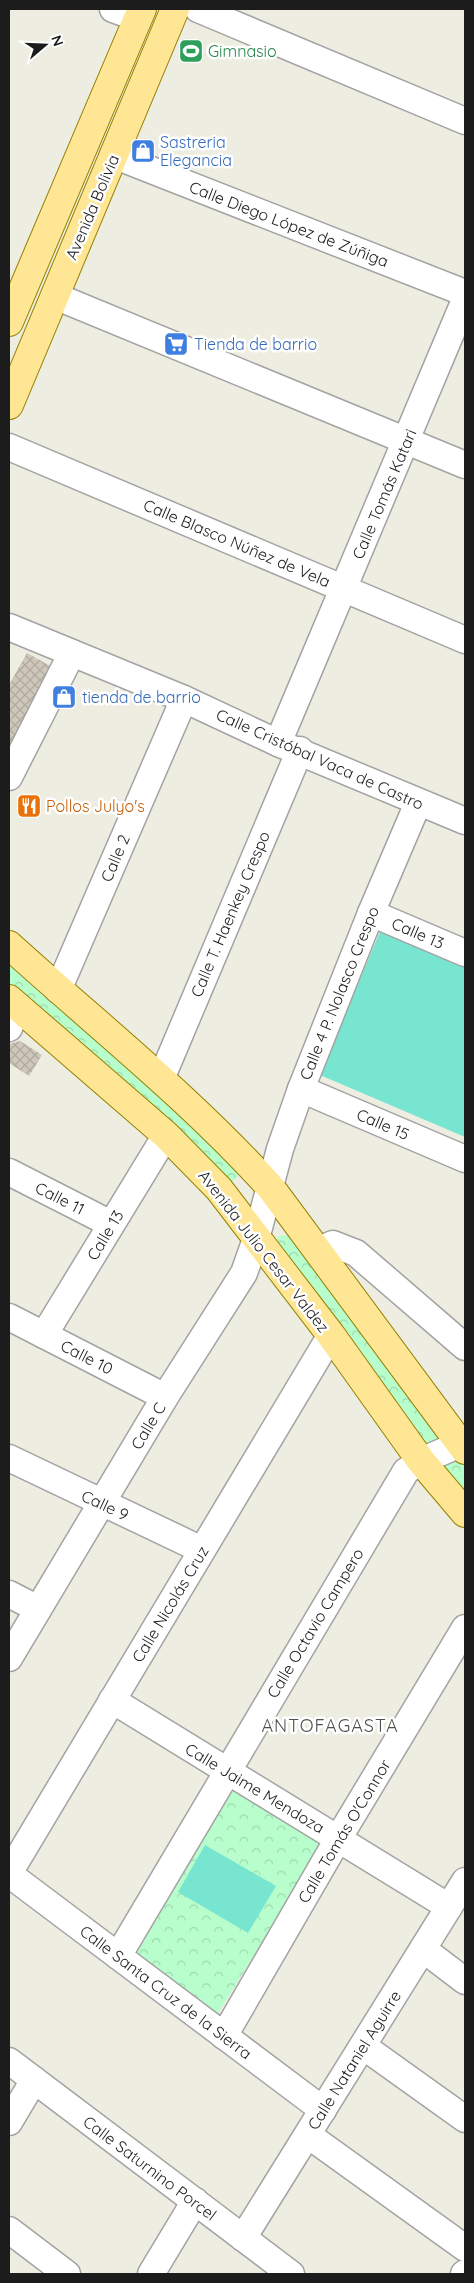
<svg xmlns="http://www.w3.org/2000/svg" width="474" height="2283" font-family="Quicksand,sans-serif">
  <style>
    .park { fill: url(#park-crowns) }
    .pitch { fill: #77e5d0 }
    .building { fill: url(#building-cross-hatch) }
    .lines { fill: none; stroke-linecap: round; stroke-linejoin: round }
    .minor-casing { stroke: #a3a3a3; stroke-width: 29 }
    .major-casing { stroke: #948100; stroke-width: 30 }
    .minor { stroke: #fff; stroke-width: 26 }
    .major { stroke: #ffe695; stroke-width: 28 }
    .labels { text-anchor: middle; stroke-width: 5; stroke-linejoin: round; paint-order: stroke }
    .leisure-label { font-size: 16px; fill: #27864d; stroke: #fff; text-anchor: start }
    .shop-label { font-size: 16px; fill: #366cbe; stroke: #fff; text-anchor: start }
    .street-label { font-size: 16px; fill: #1c1c1c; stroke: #fff }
    .food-label { font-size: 16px; fill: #c56008; stroke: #fff; text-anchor: start }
    .neighbourhood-label { font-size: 18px; letter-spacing: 1px; fill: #4f4f4f; stroke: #fff }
  </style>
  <defs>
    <pattern id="park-crowns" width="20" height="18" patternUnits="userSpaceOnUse" patternTransform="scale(1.25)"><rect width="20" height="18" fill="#b8fecc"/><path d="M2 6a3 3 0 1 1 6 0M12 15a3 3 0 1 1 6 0" fill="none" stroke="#9ed9af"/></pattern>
    <pattern id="building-cross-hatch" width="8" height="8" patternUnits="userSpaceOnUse" patternTransform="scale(1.25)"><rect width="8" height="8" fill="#cec7ba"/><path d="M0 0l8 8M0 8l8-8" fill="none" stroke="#b0aa9f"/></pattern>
  </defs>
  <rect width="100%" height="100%" fill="#eeede1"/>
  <g class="park">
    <path d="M9,958L150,1078L239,1170L238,1176L232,1182L224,1181L9,988Z"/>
    <path d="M288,1235L295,1238L439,1430L438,1438L434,1442H424L275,1242L279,1236Z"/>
    <path d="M461,1459L465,1464V1496C456,1486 440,1474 448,1460Z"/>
    <path d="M229,1788L323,1845L213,2021L126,1957Z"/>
  </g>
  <g class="pitch">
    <path d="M384,922L465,957V1137L320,1075Z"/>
    <path d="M205,1845L276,1886L248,1933L178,1892Z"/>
  </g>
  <g class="building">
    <path d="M27,653L54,668L9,752V685Z"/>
    <path d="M20,1041L42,1055L29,1076L9,1063V1044Z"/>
  </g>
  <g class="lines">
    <defs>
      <g id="minor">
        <path d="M113,9L138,18"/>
        <path d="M198,9L465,121"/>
        <path d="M113,155L465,293"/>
        <path d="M55,296L465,465"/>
        <path d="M9,447L465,640"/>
        <path d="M9,627L184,699L278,743L465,821"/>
        <path d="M278,743L465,300"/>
        <path d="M9,777L72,653"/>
        <path d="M371,913L465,953"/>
        <path d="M58,990L184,699"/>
        <path d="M9,1028L18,1008"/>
        <path d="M161,1079L300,750"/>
        <path d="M301,1089L465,1159"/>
        <path d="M9,1172L111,1224"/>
        <path d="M317,1251L333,1244L356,1253L465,1347"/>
        <path d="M9,1317L165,1397"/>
        <path d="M44,1335L166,1135"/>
        <path d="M9,1458L202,1550"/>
        <path d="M9,1594L38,1609"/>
        <path d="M9,1658L165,1397L244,1273L256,1239L280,1149L301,1089L371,913L418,803"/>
        <path d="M112,1700L449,1907"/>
        <path d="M9,1873L331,1335"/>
        <path d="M9,1874L323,2110"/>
        <path d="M423,1949L465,1981"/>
        <path d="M118,1956L406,1471L421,1461L465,1442"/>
        <path d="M224,2036L338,1839L465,1628"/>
        <path d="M363,2046L465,2119"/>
        <path d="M9,2061L291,2274"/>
        <path d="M9,2122L34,2080"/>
        <path d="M308,2135L465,2248"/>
        <path d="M9,2230L67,2274"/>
        <path d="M243,2238L465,1881"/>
        <path d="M151,2274L195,2201"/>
        <path d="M464,2274L465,2273"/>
      </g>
      <g id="major">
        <path d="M9,322L142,9"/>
        <path d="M9,405L175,9"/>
        <path d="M9,945C97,1025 191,1099 271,1188L465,1450"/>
        <path d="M9,999L166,1135L219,1189L331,1335L421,1461L465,1513"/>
      </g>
    </defs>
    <use href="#minor" class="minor-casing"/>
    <use href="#major" class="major-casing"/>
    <use href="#minor" class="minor"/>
    <use href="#major" class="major"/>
  </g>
  <defs>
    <symbol id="stadium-square" viewBox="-11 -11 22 22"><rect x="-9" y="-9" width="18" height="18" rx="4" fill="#2e9e5b" stroke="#fff"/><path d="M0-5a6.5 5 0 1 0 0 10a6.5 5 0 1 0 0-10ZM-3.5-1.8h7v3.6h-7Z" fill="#fff"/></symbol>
    <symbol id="shop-square" viewBox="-11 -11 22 22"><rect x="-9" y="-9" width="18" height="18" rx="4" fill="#3f7fe0" stroke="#fff"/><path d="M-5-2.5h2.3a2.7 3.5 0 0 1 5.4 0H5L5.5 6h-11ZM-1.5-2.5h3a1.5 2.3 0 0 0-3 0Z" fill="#fff"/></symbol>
    <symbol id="supermarket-square" viewBox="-11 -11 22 22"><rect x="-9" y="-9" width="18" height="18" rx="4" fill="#3f7fe0" stroke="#fff"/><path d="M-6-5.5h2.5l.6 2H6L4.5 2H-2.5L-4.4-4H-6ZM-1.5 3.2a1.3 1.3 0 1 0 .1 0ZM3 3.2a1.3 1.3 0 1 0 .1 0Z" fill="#fff"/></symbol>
    <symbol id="restaurant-square" viewBox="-11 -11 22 22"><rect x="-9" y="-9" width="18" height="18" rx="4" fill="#e8710a" stroke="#fff"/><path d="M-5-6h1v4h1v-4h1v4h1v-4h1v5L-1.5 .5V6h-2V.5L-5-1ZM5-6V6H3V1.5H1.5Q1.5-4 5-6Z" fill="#fff"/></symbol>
  </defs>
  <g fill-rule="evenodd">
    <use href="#stadium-square" x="177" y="37" width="28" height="28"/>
    <use href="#shop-square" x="129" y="137" width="28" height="28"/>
    <use href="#supermarket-square" x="162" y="330" width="28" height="28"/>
    <use href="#shop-square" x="50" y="683" width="28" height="28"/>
    <use href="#restaurant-square" x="15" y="792" width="28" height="28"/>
  </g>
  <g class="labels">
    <g class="leisure-label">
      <text x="208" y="57">Gimnasio</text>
    </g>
    <g class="shop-label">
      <text x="160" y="148">Sastreria<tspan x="160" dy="18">Elegancia</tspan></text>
      <text x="194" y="350">Tienda de barrio</text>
      <text x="82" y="703">tienda de barrio</text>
    </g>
    <g class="street-label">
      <text transform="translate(92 207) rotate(-67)" y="6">Avenida Bolivia</text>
      <text transform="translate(289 224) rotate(21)" y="6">Calle Diego López de Zúñiga</text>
      <text transform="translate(384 494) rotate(-67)" y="6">Calle Tomás Katari</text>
      <text transform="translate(237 543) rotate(23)" y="6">Calle Blasco Núñez de Vela</text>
      <text transform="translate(320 759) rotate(24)" y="6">Calle Cristóbal Vaca de Castro</text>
      <text transform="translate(115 858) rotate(-67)" y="6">Calle 2</text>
      <text transform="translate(230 914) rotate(-67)" y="6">Calle T. Haenkey Crespo</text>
      <text transform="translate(418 933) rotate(23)" y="6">Calle 13</text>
      <text transform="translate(339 993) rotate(-68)" y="6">Calle 4 P. Nolasco Crespo</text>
      <text transform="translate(383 1124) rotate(23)" y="6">Calle 15</text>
      <text transform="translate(60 1198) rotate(27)" y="6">Calle 11</text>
      <text transform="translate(105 1235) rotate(-59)" y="6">Calle 13</text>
      <text transform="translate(264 1251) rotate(52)" y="6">Avenida Julio Cesar Valdez</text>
      <text transform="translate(87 1357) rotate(27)" y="6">Calle 10</text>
      <text transform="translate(148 1426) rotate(-59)" y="6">Calle C</text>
      <text transform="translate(105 1505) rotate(25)" y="6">Calle 9</text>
      <text transform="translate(170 1604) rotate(-59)" y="6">Calle Nicolás Cruz</text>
      <text transform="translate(315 1623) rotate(-59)" y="6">Calle Octavio Campero</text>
      <text transform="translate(255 1788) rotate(31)" y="6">Calle Jaime Mendoza</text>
      <text transform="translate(344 1831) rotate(-59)" y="6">Calle Tomás O'Connor</text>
      <text transform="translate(166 1992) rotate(37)" y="6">Calle Santa Cruz de la Sierra</text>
      <text transform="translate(354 2060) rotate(-58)" y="6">Calle Nataniel Aguirre</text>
      <text transform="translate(150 2168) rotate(37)" y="6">Calle Saturnino Porcel</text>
    </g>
    <g class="food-label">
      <text x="46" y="812">Pollos Julyo's</text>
    </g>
    <g class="neighbourhood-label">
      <text x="330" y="1732">ANTOFAGASTA</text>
    </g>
  </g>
  <rect width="474" height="2283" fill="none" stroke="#1c1c1c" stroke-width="20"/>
  <g transform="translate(45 45) rotate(71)" stroke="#ffffff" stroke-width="4" paint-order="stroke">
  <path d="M0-4L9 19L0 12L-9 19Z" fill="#1c1c1c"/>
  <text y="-8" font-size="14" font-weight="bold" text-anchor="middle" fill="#1c1c1c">N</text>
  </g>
</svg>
